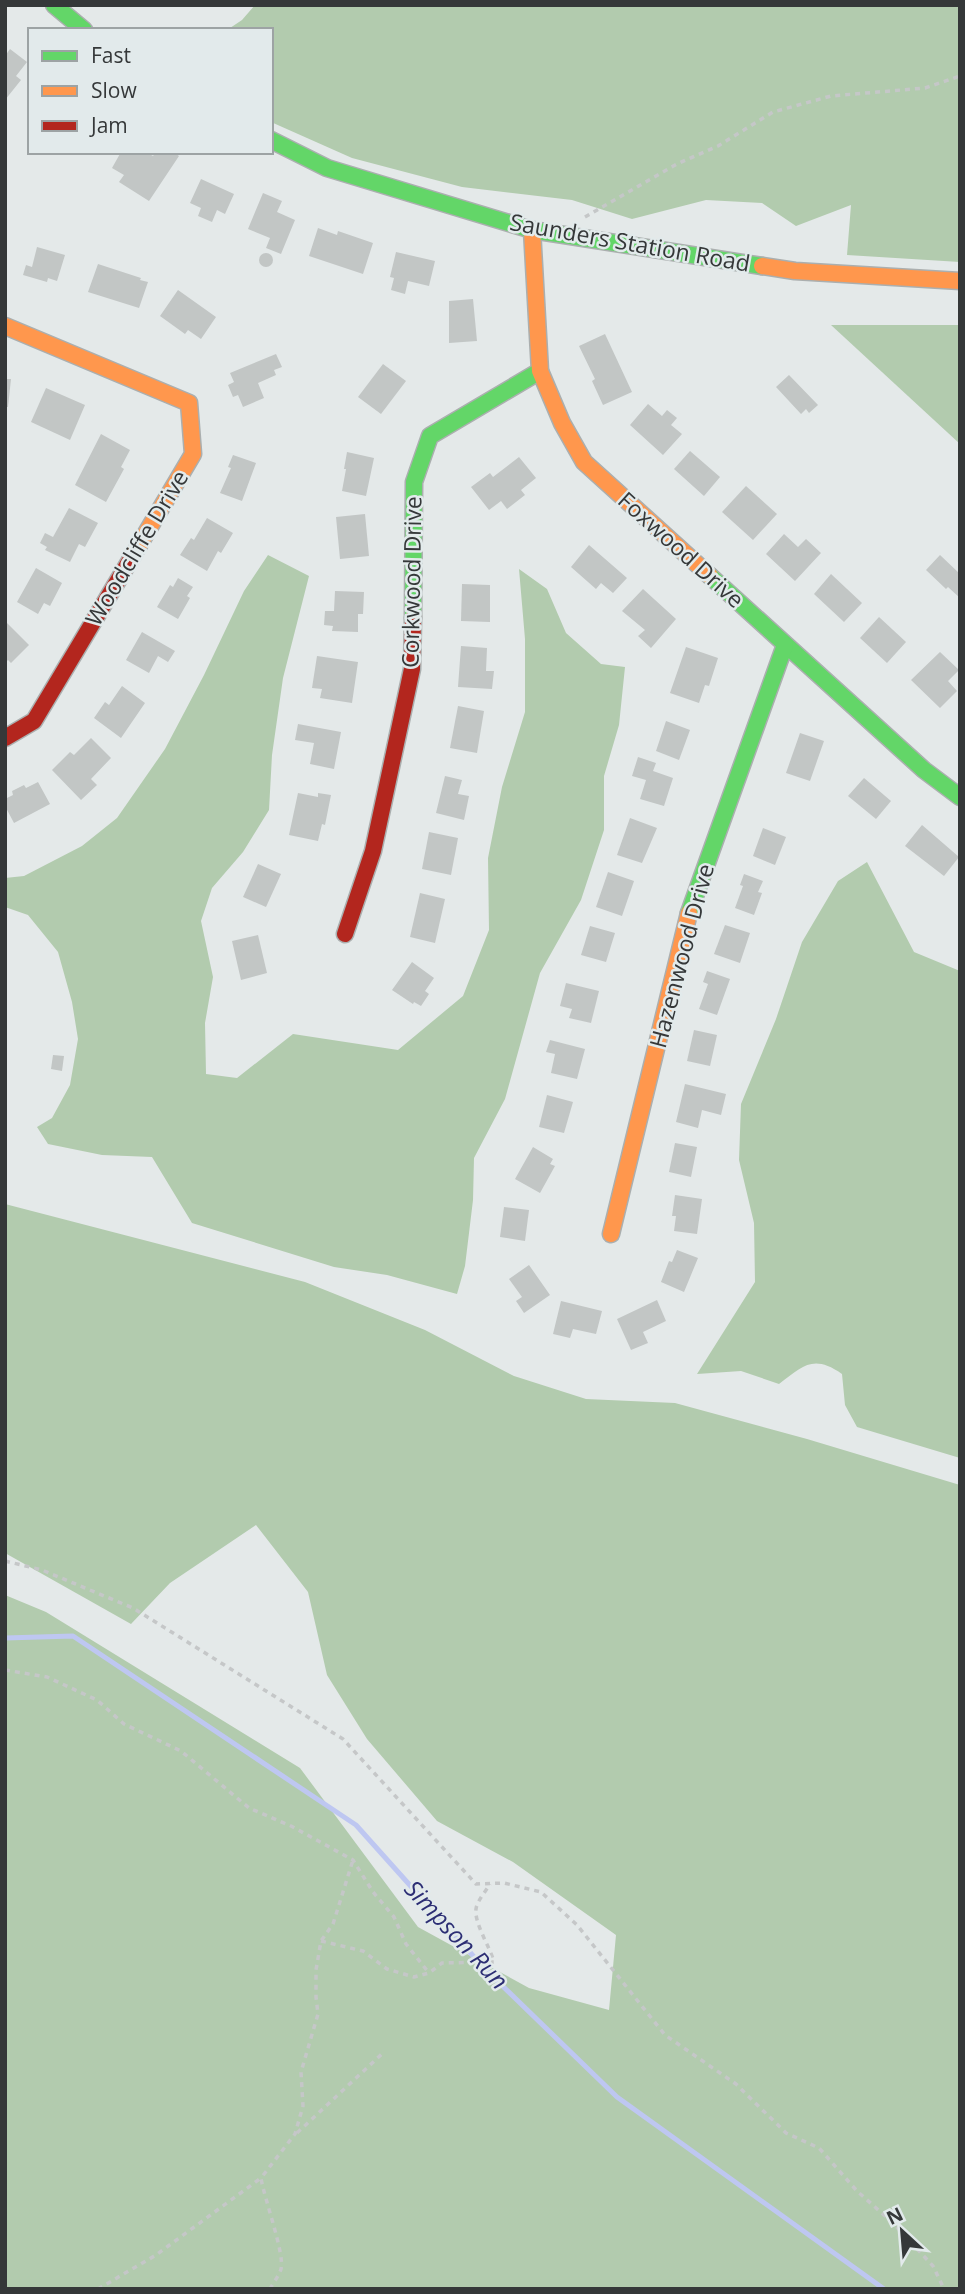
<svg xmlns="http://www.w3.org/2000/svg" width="965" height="2294" font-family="'Open Sans',sans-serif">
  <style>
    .forest { fill: #b2cbae }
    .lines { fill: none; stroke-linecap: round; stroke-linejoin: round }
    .stream { stroke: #bec7f1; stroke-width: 5 }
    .building { fill: #c2c6c5 }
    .fast-casing { stroke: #abafaf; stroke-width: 19 }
    .slow-casing { stroke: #abafaf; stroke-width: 19 }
    .jam-casing { stroke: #abafaf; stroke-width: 19 }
    .path { stroke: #c5c7c8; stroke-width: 3.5; stroke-dasharray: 5 5; stroke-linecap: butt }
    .fast { stroke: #63d668; stroke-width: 16 }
    .slow { stroke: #ff974d; stroke-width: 16 }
    .jam { stroke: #b3261e; stroke-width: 16 }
    .labels { text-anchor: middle; stroke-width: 5; stroke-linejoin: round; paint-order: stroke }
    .street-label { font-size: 23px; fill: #353839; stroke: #e2eaeb }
    .water-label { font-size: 24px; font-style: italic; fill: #2c2e74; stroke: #e2eaeb }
  </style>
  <rect width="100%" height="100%" fill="#e4e9e9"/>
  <g class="forest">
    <path d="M255,5H960V262L847,255L851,205L796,226L762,203L706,200L632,219L572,200L462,187L352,158L271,122V30H227L242,20Z"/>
    <path d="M831,325H960V444Z"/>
    <path d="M268,555L309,576L283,678L272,755L269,810L243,852L212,888L201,921L213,977L205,1023L206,1074L237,1078L293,1034L398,1050L463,996L489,930L488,858L502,787L525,712V639L519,569L547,589L566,633L601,664L625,667L619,725L604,776V830L581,900L540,973L505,1099L474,1158L473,1200L465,1266L457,1294L387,1275L334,1267L192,1223L152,1157L102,1155L48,1144L37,1127L52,1118L70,1085L78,1039L72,1002L58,952L28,915L5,907V878L24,876L82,846L117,818L165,749L204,675L244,591Z"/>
    <path d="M867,862L914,952L960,971V1458L857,1427L845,1405L842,1374C813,1354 803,1366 779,1384L741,1371L697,1374L755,1282L754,1223L739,1160L741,1104L776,1019L802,942L838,881Z"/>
    <path d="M5,1204L305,1282L425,1330L514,1376L586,1399L675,1403L807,1439L960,1485V2289H5V1595L46,1612L300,1768L418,1927L529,1988L609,2010L616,1935L513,1862L437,1821L367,1739L327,1675L308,1592L256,1525L170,1583L131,1624L5,1553Z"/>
  </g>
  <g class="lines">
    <path class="stream" d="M5,1638L73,1636L356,1825L484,1968L617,2097L884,2289"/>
  </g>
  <g class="building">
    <path d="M10,49L27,62L16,76L21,80L5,100V56Z"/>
    <path d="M121,152H146L153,156L156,152H173L179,156L149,201L119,182L124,175L112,168Z"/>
    <path d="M201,179L234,194L225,214L217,210L212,222L198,216L201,208L190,203Z"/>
    <path d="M263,193L282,201L277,212L295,220L281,254L266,248L270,238L248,229Z"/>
    <path d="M318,228L337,235L338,231L373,243L363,274L309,256Z"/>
    <path d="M37,247L65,255L57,281L48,278L47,282L23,275L26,265L32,267Z"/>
    <path d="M396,252L435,261L429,286L408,281L405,294L391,290L394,278L390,277Z"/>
    <circle cx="266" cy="260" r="7"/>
    <path d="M98,264L141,278L140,280L148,282L139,308L88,292Z"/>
    <path d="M178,290L216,317L201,339L188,330L185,334L160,316Z"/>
    <path d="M473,299L477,341L449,343V301Z"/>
    <path d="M605,334L632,392L603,405L592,381L595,379L579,346Z"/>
    <path d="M276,354L282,367L274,370L276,375L258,383L264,398L243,407L238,395L233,397L228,385L234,382L230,373Z"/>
    <path d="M383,364L406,381L381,414L358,397Z"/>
    <path d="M789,375L818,405L809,413L806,409L801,414L776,387Z"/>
    <path d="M5,379H11L8,407H5Z"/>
    <path d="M46,388L85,405L70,440L31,422Z"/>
    <path d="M648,404L662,416L667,410L677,418L671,425L682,434L663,455L630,425Z"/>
    <path d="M101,434L130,450L121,467L124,469L106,502L75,485Z"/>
    <path d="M690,451L720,477L704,496L674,469Z"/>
    <path d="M347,452L374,458L366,496L342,491L346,469H344Z"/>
    <path d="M233,455L256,463L242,501L220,493L231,468L228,467Z"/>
    <path d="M519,457L536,478L521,490L525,495L507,509L501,501L489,510L471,487L490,473L493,477Z"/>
    <path d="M746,486L777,514L753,540L722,512Z"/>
    <path d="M69,508L98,523L85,547L79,544L70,562L45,550L47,547L40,543L45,533L53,537Z"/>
    <path d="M365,514L369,556L340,559L336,517Z"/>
    <path d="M207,518L233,533L221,553L218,551L207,571L180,555L191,538L194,540Z"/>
    <path d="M784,534L798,547L806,539L821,553L795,581L766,554Z"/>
    <path d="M589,545L627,578L613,593L601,583L596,589L571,567Z"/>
    <path d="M940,555L960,574V598L948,587L946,589L926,570Z"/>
    <path d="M36,568L62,583L50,606L44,603L38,614L17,602Z"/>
    <path d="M831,574L862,603L844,622L814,594Z"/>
    <path d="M178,578L193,587L187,596L190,598L178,619L157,607L170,585L173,587Z"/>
    <path d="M462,584L490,585V622L461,621Z"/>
    <path d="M643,589L676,619L651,648L638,636L645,630L622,611Z"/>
    <path d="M335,591L364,592L363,614H358V632L332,631L333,626L324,625L325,611H334Z"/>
    <path d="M879,617L906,642L887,663L860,638Z"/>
    <path d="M5,621L29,645L11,663L8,660L5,663Z"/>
    <path d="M142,632L175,651L168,662L158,656L149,673L126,660Z"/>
    <path d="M461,646L487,648L486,671H494L492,689L458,687Z"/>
    <path d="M686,647L718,658L709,686L705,685L699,703L670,693Z"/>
    <path d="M940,652L959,670L948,681L957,691L940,708L911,680Z"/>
    <path d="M317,656L358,662L352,703L320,698L322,689L312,688Z"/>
    <path d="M122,686L145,703L121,738L94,718L105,702L109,705Z"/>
    <path d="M458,706L484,711L477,753L450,748Z"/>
    <path d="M666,721L690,730L679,760L656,751Z"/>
    <path d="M298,724L341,732L334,769L310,764L314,743L295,740Z"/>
    <path d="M800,733L824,741L810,781L786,773Z"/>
    <path d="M91,738L111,758L91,779L97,785L81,800L52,770L70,752L74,755Z"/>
    <path d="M638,757L656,763L653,771L673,778L664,806L640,799L646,780L632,776Z"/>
    <path d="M445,776L462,780L458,794L469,796L464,820L436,813Z"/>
    <path d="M864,778L891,801L876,819L848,796Z"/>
    <path d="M38,782L50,804L14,823L5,806V799L13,795L12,791L24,785L26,788Z"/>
    <path d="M298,793L318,797V793L331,795L325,825L322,824L318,841L289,835Z"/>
    <path d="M630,818L657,828L642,863L617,855Z"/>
    <path d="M922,825L959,857L944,876L905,846Z"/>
    <path d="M763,828L786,837L775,865L753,856Z"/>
    <path d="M429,832L458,838L451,875L422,869Z"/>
    <path d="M258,864L281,874L266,907L243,897Z"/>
    <path d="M608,872L634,881L622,916L596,907Z"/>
    <path d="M744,874L763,881L758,892L762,893L754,915L735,908L743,886L740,885Z"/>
    <path d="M420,893L445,899L435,943L410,937Z"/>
    <path d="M725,925L750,933L740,963L714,954Z"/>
    <path d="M590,926L615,933L606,962L581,955Z"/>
    <path d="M258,935L267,973L241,980L232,941Z"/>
    <path d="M412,962L434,978L425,991L429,994L421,1006L414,1002L413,1004L392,990Z"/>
    <path d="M707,971L730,979L717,1015L699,1009L708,984L703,982Z"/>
    <path d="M566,983L599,991L591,1023L569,1018L572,1009L560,1006Z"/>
    <path d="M694,1030L717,1035L710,1066L687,1061Z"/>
    <path d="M550,1040L585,1049L577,1079L551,1073L555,1054L546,1052Z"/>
    <path d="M53,1055L64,1056L62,1071L51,1069Z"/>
    <path d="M685,1084L726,1094L721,1115L702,1110L698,1128L676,1122Z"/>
    <path d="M547,1095L573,1102L564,1133L539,1127Z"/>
    <path d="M675,1143L697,1147L691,1177L669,1172Z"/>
    <path d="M533,1147L553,1159L550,1164L555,1166L540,1193L515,1179Z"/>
    <path d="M675,1195L702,1199L697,1234L674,1231L676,1216H672Z"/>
    <path d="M504,1207L529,1210L525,1241L500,1237Z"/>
    <path d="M677,1250L698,1258L684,1292L661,1282L669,1261L672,1262Z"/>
    <path d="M529,1265L550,1295L524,1313L516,1301L522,1297L509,1279Z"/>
    <path d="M657,1300L666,1321L643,1332L648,1343L631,1350L617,1319Z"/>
    <path d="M561,1301L602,1311L596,1334L573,1329L570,1338L553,1334Z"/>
  </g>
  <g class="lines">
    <defs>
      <g id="fast">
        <path d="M54,5L84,30"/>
        <path d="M271,140L327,168L532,230L762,266"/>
        <path d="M710,576L924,770L960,797"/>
        <path d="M413,618L414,482L430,436L540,371"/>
        <path d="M689,913L785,645"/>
      </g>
      <g id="slow">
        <path d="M532,230L540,371L562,423L584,462L710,576"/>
        <path d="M762,266L795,271L960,281"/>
        <path d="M5,326L189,403L193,454L132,557"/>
        <path d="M611,1234L689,913"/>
      </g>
      <g id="jam">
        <path d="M5,738L34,721L132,557"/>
        <path d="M345,934L373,851L412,669L413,618"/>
      </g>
    </defs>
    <use href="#fast" class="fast-casing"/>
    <use href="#slow" class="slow-casing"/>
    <use href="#jam" class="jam-casing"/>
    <g class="path">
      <path d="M585,217L677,164L718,146L773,112L831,96L925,88L960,76"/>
      <path d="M5,1561L42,1570L133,1608L343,1739L476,1884L504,1883L541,1892L577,1925L665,2035L736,2084L786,2133L819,2148L857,2191L893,2223L933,2266L944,2289"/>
      <path d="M5,1670L47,1677L97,1700L124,1724L181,1751L249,1808L291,1826L353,1860L373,1892L394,1917L406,1944L429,1973"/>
      <path d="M321,1941L363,1951L387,1969L414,1977L429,1973L442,1963L494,1962C490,1947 474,1923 476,1909C477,1901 486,1891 490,1884"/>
      <path d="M297,2133L384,2052"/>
      <path d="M98,2289L156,2255L261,2178"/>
      <path d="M270,2289C273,2283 279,2276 281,2269C285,2254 264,2198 261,2178L295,2134L303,2106L301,2072L318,2014L316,1997V1970L321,1941L333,1924L353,1860"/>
    </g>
    <use href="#fast" class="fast"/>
    <use href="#slow" class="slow"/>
    <use href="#jam" class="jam"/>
  </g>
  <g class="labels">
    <g class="street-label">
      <text transform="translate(630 243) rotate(10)" y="8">Saunders Station Road</text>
      <text transform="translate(137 548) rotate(-59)" y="8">Woodcliffe Drive</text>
      <text transform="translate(681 550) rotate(42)" y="8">Foxwood Drive</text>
      <text transform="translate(412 582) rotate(-89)" y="8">Corkwood Drive</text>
      <text transform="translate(682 956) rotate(-75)" y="8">Hazenwood Drive</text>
    </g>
    <g class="water-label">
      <text transform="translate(456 1935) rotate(47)" y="8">Simpson Run</text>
    </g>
  </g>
  <rect width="965" height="2294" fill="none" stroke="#353839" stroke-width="14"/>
  <rect x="28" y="28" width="245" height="126" fill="#e2eaeb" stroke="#9da3a4" stroke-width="2"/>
  <rect x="42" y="51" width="35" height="10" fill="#63d668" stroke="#9da3a4" stroke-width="2"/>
  <text x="91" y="63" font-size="21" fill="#353839">Fast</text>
  <rect x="42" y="86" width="35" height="10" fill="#ff974d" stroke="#9da3a4" stroke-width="2"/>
  <text x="91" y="98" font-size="21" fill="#353839">Slow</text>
  <rect x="42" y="121" width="35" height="10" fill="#b3261e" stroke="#9da3a4" stroke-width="2"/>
  <text x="91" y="133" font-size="21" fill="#353839">Jam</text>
  <g transform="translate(902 2231) rotate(334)" stroke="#e2eaeb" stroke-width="5" paint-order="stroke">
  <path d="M0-5L12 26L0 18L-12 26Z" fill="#353839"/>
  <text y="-10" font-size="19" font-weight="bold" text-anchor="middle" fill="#353839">N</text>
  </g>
</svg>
